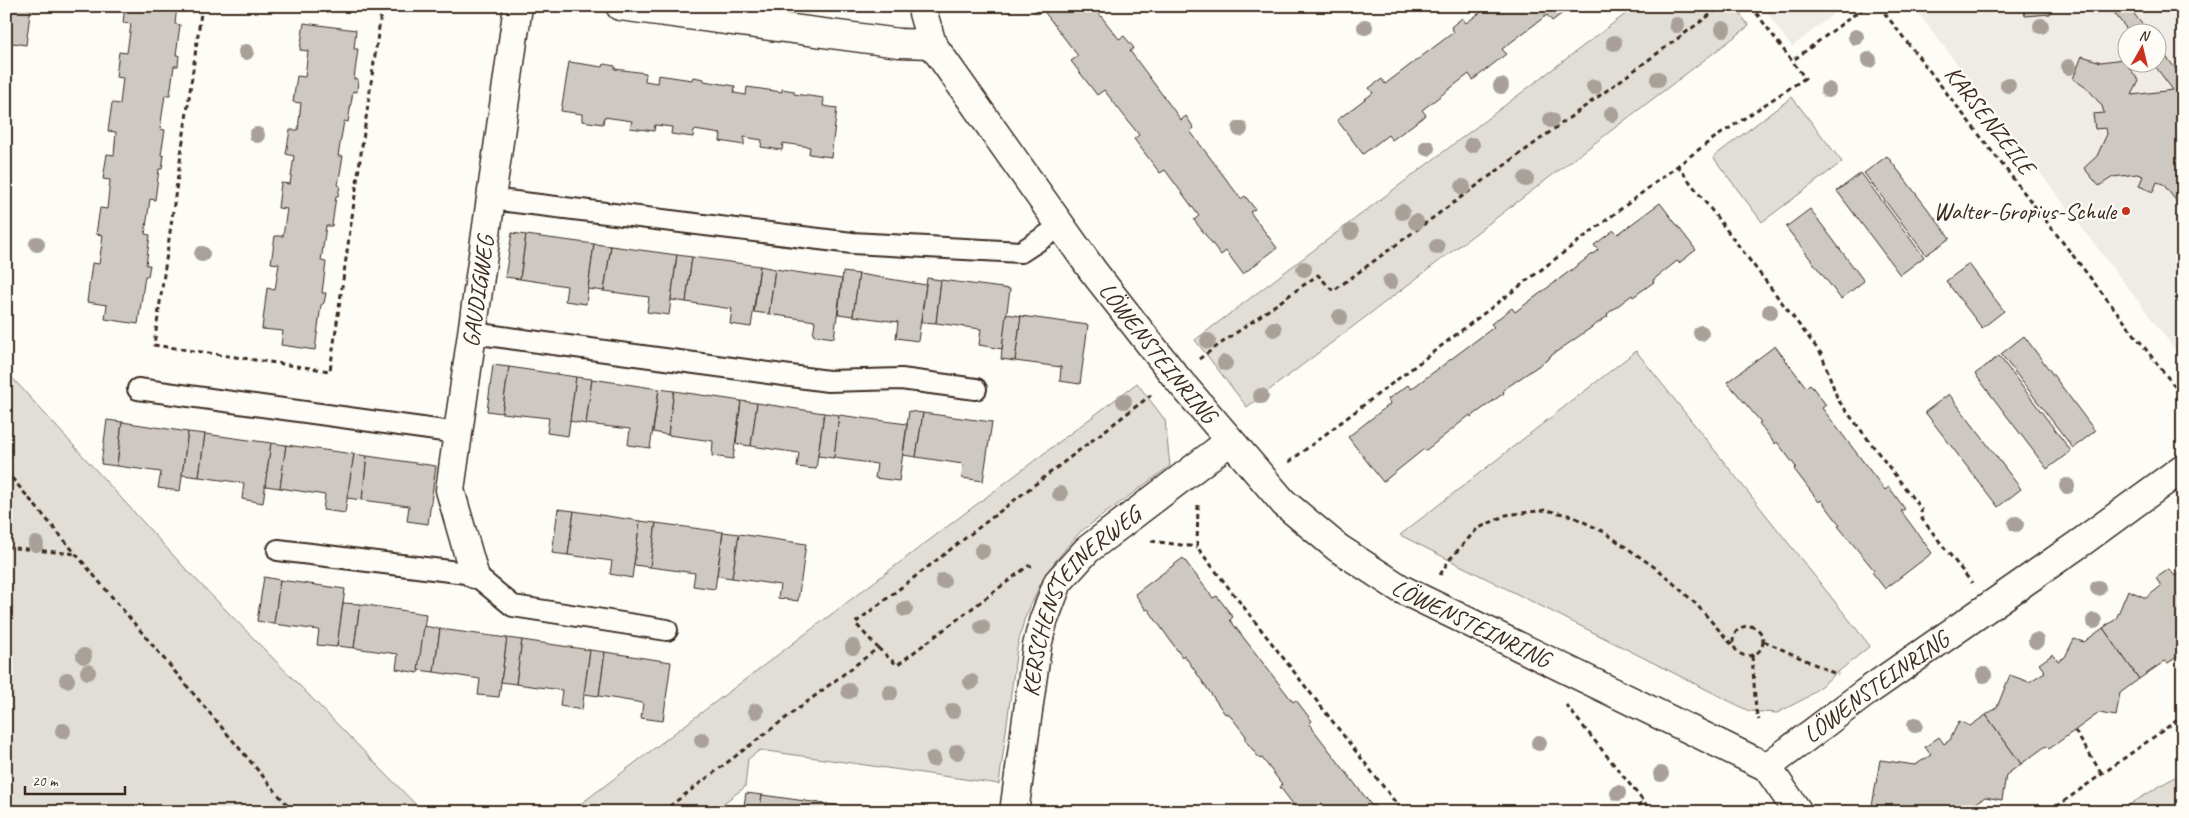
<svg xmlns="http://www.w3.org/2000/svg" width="2189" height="818" font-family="Caveat,sans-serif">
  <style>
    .built { fill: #efece7; fill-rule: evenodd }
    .green { fill: #e1ded7; stroke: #8e847a }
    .building { fill: #cdc8c2; stroke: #3b2a1e }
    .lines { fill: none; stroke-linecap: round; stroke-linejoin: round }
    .lane-casing { stroke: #3b2a1e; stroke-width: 24 }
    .street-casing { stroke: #3b2a1e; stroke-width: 31 }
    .path { stroke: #3b2a1e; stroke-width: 3; stroke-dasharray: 5 4; stroke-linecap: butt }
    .lane { stroke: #fdfcf7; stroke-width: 20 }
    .street { stroke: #fdfcf7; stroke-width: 28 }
    .tree { fill: #a9a199 }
    .poi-dot { fill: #c8321e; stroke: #fdfcf7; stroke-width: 2 }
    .labels { text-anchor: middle; stroke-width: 4.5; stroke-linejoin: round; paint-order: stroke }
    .street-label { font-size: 24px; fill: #3b2a1e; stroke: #fdfcf7 }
    .poi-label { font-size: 24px; fill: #3b2a1e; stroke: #fdfcf7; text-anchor: end }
  </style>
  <rect width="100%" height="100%" fill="#fdfcf7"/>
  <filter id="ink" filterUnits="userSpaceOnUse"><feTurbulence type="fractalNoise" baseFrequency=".02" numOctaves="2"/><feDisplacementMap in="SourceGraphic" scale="10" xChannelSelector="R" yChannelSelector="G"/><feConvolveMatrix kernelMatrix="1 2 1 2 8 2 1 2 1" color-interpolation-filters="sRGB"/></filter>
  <g filter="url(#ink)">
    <g class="built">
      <path d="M1762,6H1843L1792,47Z"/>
      <path d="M1913,6H2183V360ZM2126,32H2156V62H2126Z"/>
    </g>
    <g class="green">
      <path d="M1636,6H1734L1749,26L1247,407L1195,340Z"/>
      <path d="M1792,97L1842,162L1762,222L1713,157Z"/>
      <path d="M1636,351L1870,646L1806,698L1777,713L1749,711L1400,535Z"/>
      <path d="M6,371L182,565L423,812H6Z"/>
      <path d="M1137,383L1165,420L1170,466L1080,532L1056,560L1041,583L1024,620L1017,648L999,784L760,750L748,759L745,787L712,812H570Z"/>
      <path d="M2183,772V812L2119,811Z"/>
    </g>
    <g class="building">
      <path d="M6,6H31L26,45L6,42Z"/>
      <path d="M125,6H177L175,24L180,25L176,55H179L178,66H174L170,95H165L160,129L165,130L161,155L164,156L162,169H159L155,200L150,199L145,234L150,235L146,265H150L148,276H145L138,324L105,319L107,305L87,302L92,263L99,264L103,235L96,234L100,208L107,209L110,180L103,179L107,154L114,155L116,132L108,131L112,103L120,104L123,78L116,77L119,52L127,53L131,24L123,23Z"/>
      <path d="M1031,6H1093L1119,39L1124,36L1134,48L1130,51L1181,120L1186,116L1194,128L1190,131L1241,199L1245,196L1255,209L1250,212L1277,248L1243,274L1226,251L1221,255L1194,220L1199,216L1165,170L1160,173L1134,139L1139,135L1104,90L1097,95L1071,61L1078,56L1043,10L1037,14Z"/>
      <path d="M1489,6H1572L1552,21L1547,15L1502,49L1506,54L1473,80L1469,74L1422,110L1426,115L1392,140L1388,135L1363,154L1337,120L1373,93L1369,88L1382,79L1385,84L1454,32L1451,27L1462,18L1466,23Z"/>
      <path d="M2023,6H2049L2050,14L2025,16Z"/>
      <path d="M2109,6H2128L2148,32H2129Z"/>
      <path d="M304,23L356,30L354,49H358L354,79H358L357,92L353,91L348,122L344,121L338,156H343L338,185L340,186L338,196H336L332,226H326L321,261L326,262L322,293H326L324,303L321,305L315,350L281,345L283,331L262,329L267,288L275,290L279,264L271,263L275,236H283L287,209L278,208L281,183L290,184L294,156L286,154L290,130H298L301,103L293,102L297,76L305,77L308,51L300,50Z"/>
      <path d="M2156,44L2183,78V221H2181L2178,203L2163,184L2157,182L2153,192L2139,186L2143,176L2137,174L2113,177L2099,186L2084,168L2097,156L2107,134L2106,128L2095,129L2093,114L2104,113L2102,106L2088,89L2073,79L2082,56L2101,62L2123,59L2139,81L2132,95L2173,90L2152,62H2156Z"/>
      <path d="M569,62L603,67L604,64L615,66V69L646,73L645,81L657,83L658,75L692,80L693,77L704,79V81L735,86L734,93L746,95L747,87L782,92V89L794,91V94L824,98L823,106L837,108L831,157L809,154L810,147L783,143L782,150L761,147L762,140L744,137V145L720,141L721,134L694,130L693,137L671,134L672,127L655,125L654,131L630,128L632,121L604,117L603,124L582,121V114L561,111Z"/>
      <path d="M1887,156L1950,238L1926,255L1864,173Z"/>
      <path d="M1861,173L1924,257L1900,275L1837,191Z"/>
      <path d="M1660,203L1696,250L1679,263L1677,261L1653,280L1654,282L1633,297L1632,295L1607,314L1608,316L1549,357L1550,358L1503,390L1504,393L1471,417L1470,415L1425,451L1424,449L1383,482L1348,437L1390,404L1388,399L1408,385L1411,389L1494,327L1491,324L1512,308L1515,312L1598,250L1594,245L1614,230L1618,234Z"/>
      <path d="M1810,209L1864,281L1841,299L1786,227Z"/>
      <path d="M512,233L526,235L520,279L505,277Z"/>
      <path d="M526,235L594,244L586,304L565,301L567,286L520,279Z"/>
      <path d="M594,244L611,246L604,291L588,289Z"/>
      <path d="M611,246L677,255L669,315L647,312L649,297L604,291Z"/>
      <path d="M677,255L692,257L686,302L671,300Z"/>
      <path d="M692,257L760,266L751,327L730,324L732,309L686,302Z"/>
      <path d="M1969,264L2004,311L1982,328L1946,281Z"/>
      <path d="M760,266L775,269L769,314L754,312Z"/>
      <path d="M775,269L842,279L834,338L813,335L815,321L769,314Z"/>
      <path d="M843,272L859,274L853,316L838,314Z"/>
      <path d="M859,274L926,285L918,341L896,338L898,322L853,316Z"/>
      <path d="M927,278L941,280L936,323L921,322Z"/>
      <path d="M941,280L1010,289L1002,349L979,345L981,329L936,323Z"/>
      <path d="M1006,314L1021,316L1015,361L1001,359Z"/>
      <path d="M1021,316L1088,325L1080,384L1060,381L1061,367L1015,361Z"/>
      <path d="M2024,336L2095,431L2073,448L2001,354Z"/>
      <path d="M1775,346L1806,387L1810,384L1826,405L1822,408L1885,490L1889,487L1905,509L1901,511L1932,553L1885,589L1872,572L1874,570L1838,526L1840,525L1821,500L1819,502L1794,469L1796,467L1777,442L1775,444L1759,423L1761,422L1727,382Z"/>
      <path d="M1999,356L2071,451L2047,469L1975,374Z"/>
      <path d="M493,365L509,367L502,413L487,411Z"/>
      <path d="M509,367L576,377L568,436L547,433L549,418L502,413Z"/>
      <path d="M576,377L592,379L586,424L570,421Z"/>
      <path d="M592,379L659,389L650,448L628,445L630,429L586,424Z"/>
      <path d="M659,389L674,391L668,435L653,432Z"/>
      <path d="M674,391L741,401L733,459L712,456L713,441L668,435Z"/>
      <path d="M1949,394L2021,489L1998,507L1925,412Z"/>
      <path d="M741,401L757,403L751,446L736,444Z"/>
      <path d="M757,403L824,413L816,469L797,467L799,453L751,446Z"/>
      <path d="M909,411L923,413L916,457L903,455Z"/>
      <path d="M824,413L839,415L834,458L818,456Z"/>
      <path d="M923,413L992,422L983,481L962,478L963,464L916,457Z"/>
      <path d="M839,415L907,424L899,481L875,478L877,464L834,458Z"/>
      <path d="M107,420L122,422L117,466L101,464Z"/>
      <path d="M122,422L188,432L180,491L158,488L161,472L117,466Z"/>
      <path d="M188,432L205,434L199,477L182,475Z"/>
      <path d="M205,434L271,443L263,503L242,499L244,483L199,477Z"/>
      <path d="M271,443L286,445L280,488L265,486Z"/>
      <path d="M286,445L354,454L345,513L323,510L325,495L280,488Z"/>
      <path d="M354,454L367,456L362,500L347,498Z"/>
      <path d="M367,456L436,466L428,524L407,521L409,506L362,500Z"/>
      <path d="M558,509L574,511L568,555L552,553Z"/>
      <path d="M574,511L640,521L632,578L610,574L612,561L568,555Z"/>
      <path d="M640,521L656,523L650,567L634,565Z"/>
      <path d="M656,523L723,532L715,589L693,586L695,573L650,567Z"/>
      <path d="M723,532L739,534L732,578L717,576Z"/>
      <path d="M739,534L806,544L798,601L778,598L780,585L732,578Z"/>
      <path d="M1183,558L1213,598L1217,596L1233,617L1230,620L1293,702L1296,700L1312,721L1309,724L1372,806L1374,805L1379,812H1299L1280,787L1282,784L1262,758L1260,759L1245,740L1246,736L1228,713L1225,714L1184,655L1182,657L1148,609L1146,610L1135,594Z"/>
      <path d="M2169,569L2175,576L2183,569V653L2168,663L2165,661L2139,679L2103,628L2116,619L2128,590L2146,598L2161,586L2156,578Z"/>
      <path d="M264,577L280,580L274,624L257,621Z"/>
      <path d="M280,580L345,589L337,647L317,645L319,630L274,624Z"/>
      <path d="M343,603L360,604L354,648L337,646Z"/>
      <path d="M360,604L426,614L418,673L396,669L398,654L354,648Z"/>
      <path d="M424,626L440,629L434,672L418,670Z"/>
      <path d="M2103,628L2139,679L2120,693L2116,716L2099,713L2049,749L2046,746L2021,764L1986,715L1997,707L2010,675L2029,682L2045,672L2039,664L2053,654L2058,661L2065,657L2074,639L2084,642Z"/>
      <path d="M440,629L507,638L499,697L478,695L480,679L434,672Z"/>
      <path d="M507,638L522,640L516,684L501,682Z"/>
      <path d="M522,640L590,650L582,710L560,706L562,690L516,684Z"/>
      <path d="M590,650L605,652L599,696L584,694Z"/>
      <path d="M605,652L671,662L663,721L641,718L643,703L599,696Z"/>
      <path d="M1986,715L2021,764L2006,775L2002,800L1985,797L1964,812H1871L1880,760L1915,765L1931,755L1925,747L1939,737L1944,744L1950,740L1959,721L1970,726Z"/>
      <path d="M746,793L762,795L759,812H743Z"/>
      <path d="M762,795L827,804L826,812H759Z"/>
      <path d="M827,804L845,807L844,812H826Z"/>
      <path d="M845,807L882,812H844Z"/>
    </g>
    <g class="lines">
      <defs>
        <g id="lane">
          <path d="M491,199L852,243L1021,252L1061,226"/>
          <path d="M472,333L828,381L901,379L976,389"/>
          <path d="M138,389L458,433"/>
          <path d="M278,550L474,574L513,606L667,630"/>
        </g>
        <g id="street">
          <path d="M620,6L899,43L932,44"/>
          <path id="s1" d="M924,6L923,13L932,44L1093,271L1175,376L1284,503L1338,548L1401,589L1767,767L1865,693L2083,541L2183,468"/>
          <path id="s2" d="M474,574L450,490L518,6"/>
          <path d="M1767,767L1798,812"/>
          <path id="s3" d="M1014,812L1037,646L1043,622L1058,582L1087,550L1230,441"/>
        </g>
      </defs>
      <use href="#lane" class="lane-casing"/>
      <use href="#street" class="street-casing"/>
      <g class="path">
        <path d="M202,6L154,345L330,371L382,6"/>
        <path d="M1751,6L1792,61L1866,6"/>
        <path d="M1879,6L2183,397"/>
        <path d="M1677,165L1822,355L1838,400L1921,509L1922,519L1972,583"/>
        <path d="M1199,359L1318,275L1333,291L1722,6"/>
        <path d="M1289,462L1710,141L1805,78L1792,61"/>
        <path d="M6,471L293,812"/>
        <path d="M1198,505L1197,547L1403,812"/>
        <path d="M1151,541L1197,547"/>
        <path d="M6,547L75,554"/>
        <path d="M1440,575L1449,560L1477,529L1506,515L1546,510L1572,516L1604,532L1660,571L1696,604L1733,646"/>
        <circle cx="1748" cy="641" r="15"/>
        <path d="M1764,641L1838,675"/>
        <path d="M878,648L897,665L1028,566H1032"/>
        <path d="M1752,656L1756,711L1759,720"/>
        <path d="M1566,705L1652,812"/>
        <path d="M2075,731L2102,774"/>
        <path d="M1971,807L1974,812"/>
        <path d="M662,812L878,648L855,623L1151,395"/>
        <path d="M1631,812L1644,802"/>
        <path d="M2049,812L2183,716"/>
      </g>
      <use href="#lane" class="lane"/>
      <use href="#street" class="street"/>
    </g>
    <g class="tree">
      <circle cx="1677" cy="25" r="8"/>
      <circle cx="2041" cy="26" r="8"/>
      <circle cx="1365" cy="27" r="8"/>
      <circle cx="1723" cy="29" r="8"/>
      <circle cx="1856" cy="37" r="8"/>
      <circle cx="1614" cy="43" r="8"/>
      <circle cx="246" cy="52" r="8"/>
      <circle cx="1869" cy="60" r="8"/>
      <circle cx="2069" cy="67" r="8"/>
      <circle cx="1658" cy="79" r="8"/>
      <circle cx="2008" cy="85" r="8"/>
      <circle cx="1501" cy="86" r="8"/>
      <circle cx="1594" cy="87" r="8"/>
      <circle cx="1828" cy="90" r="8"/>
      <circle cx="1612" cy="114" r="8"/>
      <circle cx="1551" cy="120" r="8"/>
      <circle cx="1240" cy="129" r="8"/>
      <circle cx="257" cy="135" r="8"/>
      <circle cx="1472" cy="145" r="8"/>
      <circle cx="1427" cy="148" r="8"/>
      <circle cx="1526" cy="179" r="8"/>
      <circle cx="1463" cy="187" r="8"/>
      <circle cx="1402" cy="212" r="8"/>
      <circle cx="1416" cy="222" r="8"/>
      <circle cx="1351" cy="232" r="8"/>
      <circle cx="37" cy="244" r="8"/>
      <circle cx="1437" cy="247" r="8"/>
      <circle cx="202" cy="254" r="8"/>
      <circle cx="1304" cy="269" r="8"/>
      <circle cx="1390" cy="282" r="8"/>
      <circle cx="1770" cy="312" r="8"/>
      <circle cx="1340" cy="317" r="8"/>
      <circle cx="1274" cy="329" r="8"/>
      <circle cx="1701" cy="333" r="8"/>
      <circle cx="1208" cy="341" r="8"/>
      <circle cx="1225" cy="363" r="8"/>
      <circle cx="1261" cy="396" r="8"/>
      <circle cx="1124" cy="401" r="8"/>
      <circle cx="2067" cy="486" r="8"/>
      <circle cx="1060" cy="494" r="8"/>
      <circle cx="2016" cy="524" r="8"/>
      <circle cx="36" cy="544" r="8"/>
      <circle cx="982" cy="551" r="8"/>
      <circle cx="943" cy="581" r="8"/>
      <circle cx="2098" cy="588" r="8"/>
      <circle cx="905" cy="609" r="8"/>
      <circle cx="2094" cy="621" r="8"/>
      <circle cx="982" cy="627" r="8"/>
      <circle cx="2036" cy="641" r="8"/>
      <circle cx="853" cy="647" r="8"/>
      <circle cx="84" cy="656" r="8"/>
      <circle cx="88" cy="672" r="8"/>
      <circle cx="1984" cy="675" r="8"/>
      <circle cx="67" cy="680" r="8"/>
      <circle cx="971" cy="682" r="8"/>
      <circle cx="849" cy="691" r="8"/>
      <circle cx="890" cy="693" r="8"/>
      <circle cx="756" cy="711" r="8"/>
      <circle cx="953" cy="711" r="8"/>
      <circle cx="1915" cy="725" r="8"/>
      <circle cx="63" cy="731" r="8"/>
      <circle cx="702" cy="740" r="8"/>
      <circle cx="1539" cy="743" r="8"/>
      <circle cx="957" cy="752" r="8"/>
      <circle cx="933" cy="759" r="8"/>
      <circle cx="1661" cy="774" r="8"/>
      <circle cx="1618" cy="793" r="8"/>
    </g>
  </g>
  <circle class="poi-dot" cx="2126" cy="211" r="5"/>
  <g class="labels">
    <g class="street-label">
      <text transform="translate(1990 120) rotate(52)" y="8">KARSENZEILE</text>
      <text dy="8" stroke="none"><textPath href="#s2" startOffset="288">GAUDIGWEG</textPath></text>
      <text dy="8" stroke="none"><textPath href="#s1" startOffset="422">LÖWENSTEINRING</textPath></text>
      <text dy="8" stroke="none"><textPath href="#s3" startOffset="229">KERSCHENSTEINERWEG</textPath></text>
      <text dy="8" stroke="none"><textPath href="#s1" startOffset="842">LÖWENSTEINRING</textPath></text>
      <text dy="8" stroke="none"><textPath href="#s1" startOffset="1306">LÖWENSTEINRING</textPath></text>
    </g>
    <g class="poi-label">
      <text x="2116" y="219">Walter-Gropius-Schule</text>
    </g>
  </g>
  <rect width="2189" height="818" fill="none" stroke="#fdfcf7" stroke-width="25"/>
  <rect x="12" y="12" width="2164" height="793" fill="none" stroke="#3b2a1e" stroke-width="2" filter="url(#ink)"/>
  <g transform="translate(2142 48) rotate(8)"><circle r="24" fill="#fdfcf7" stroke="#afa8a0"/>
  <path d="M0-4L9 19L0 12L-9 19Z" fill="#c8321e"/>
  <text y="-8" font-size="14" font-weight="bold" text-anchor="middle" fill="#3b2a1e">N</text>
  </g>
  <path d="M25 786v8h100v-8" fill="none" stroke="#3b2a1e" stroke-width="2.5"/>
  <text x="32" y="786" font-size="15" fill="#3b2a1e" stroke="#fdfcf7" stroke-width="4" paint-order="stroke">20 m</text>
</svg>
